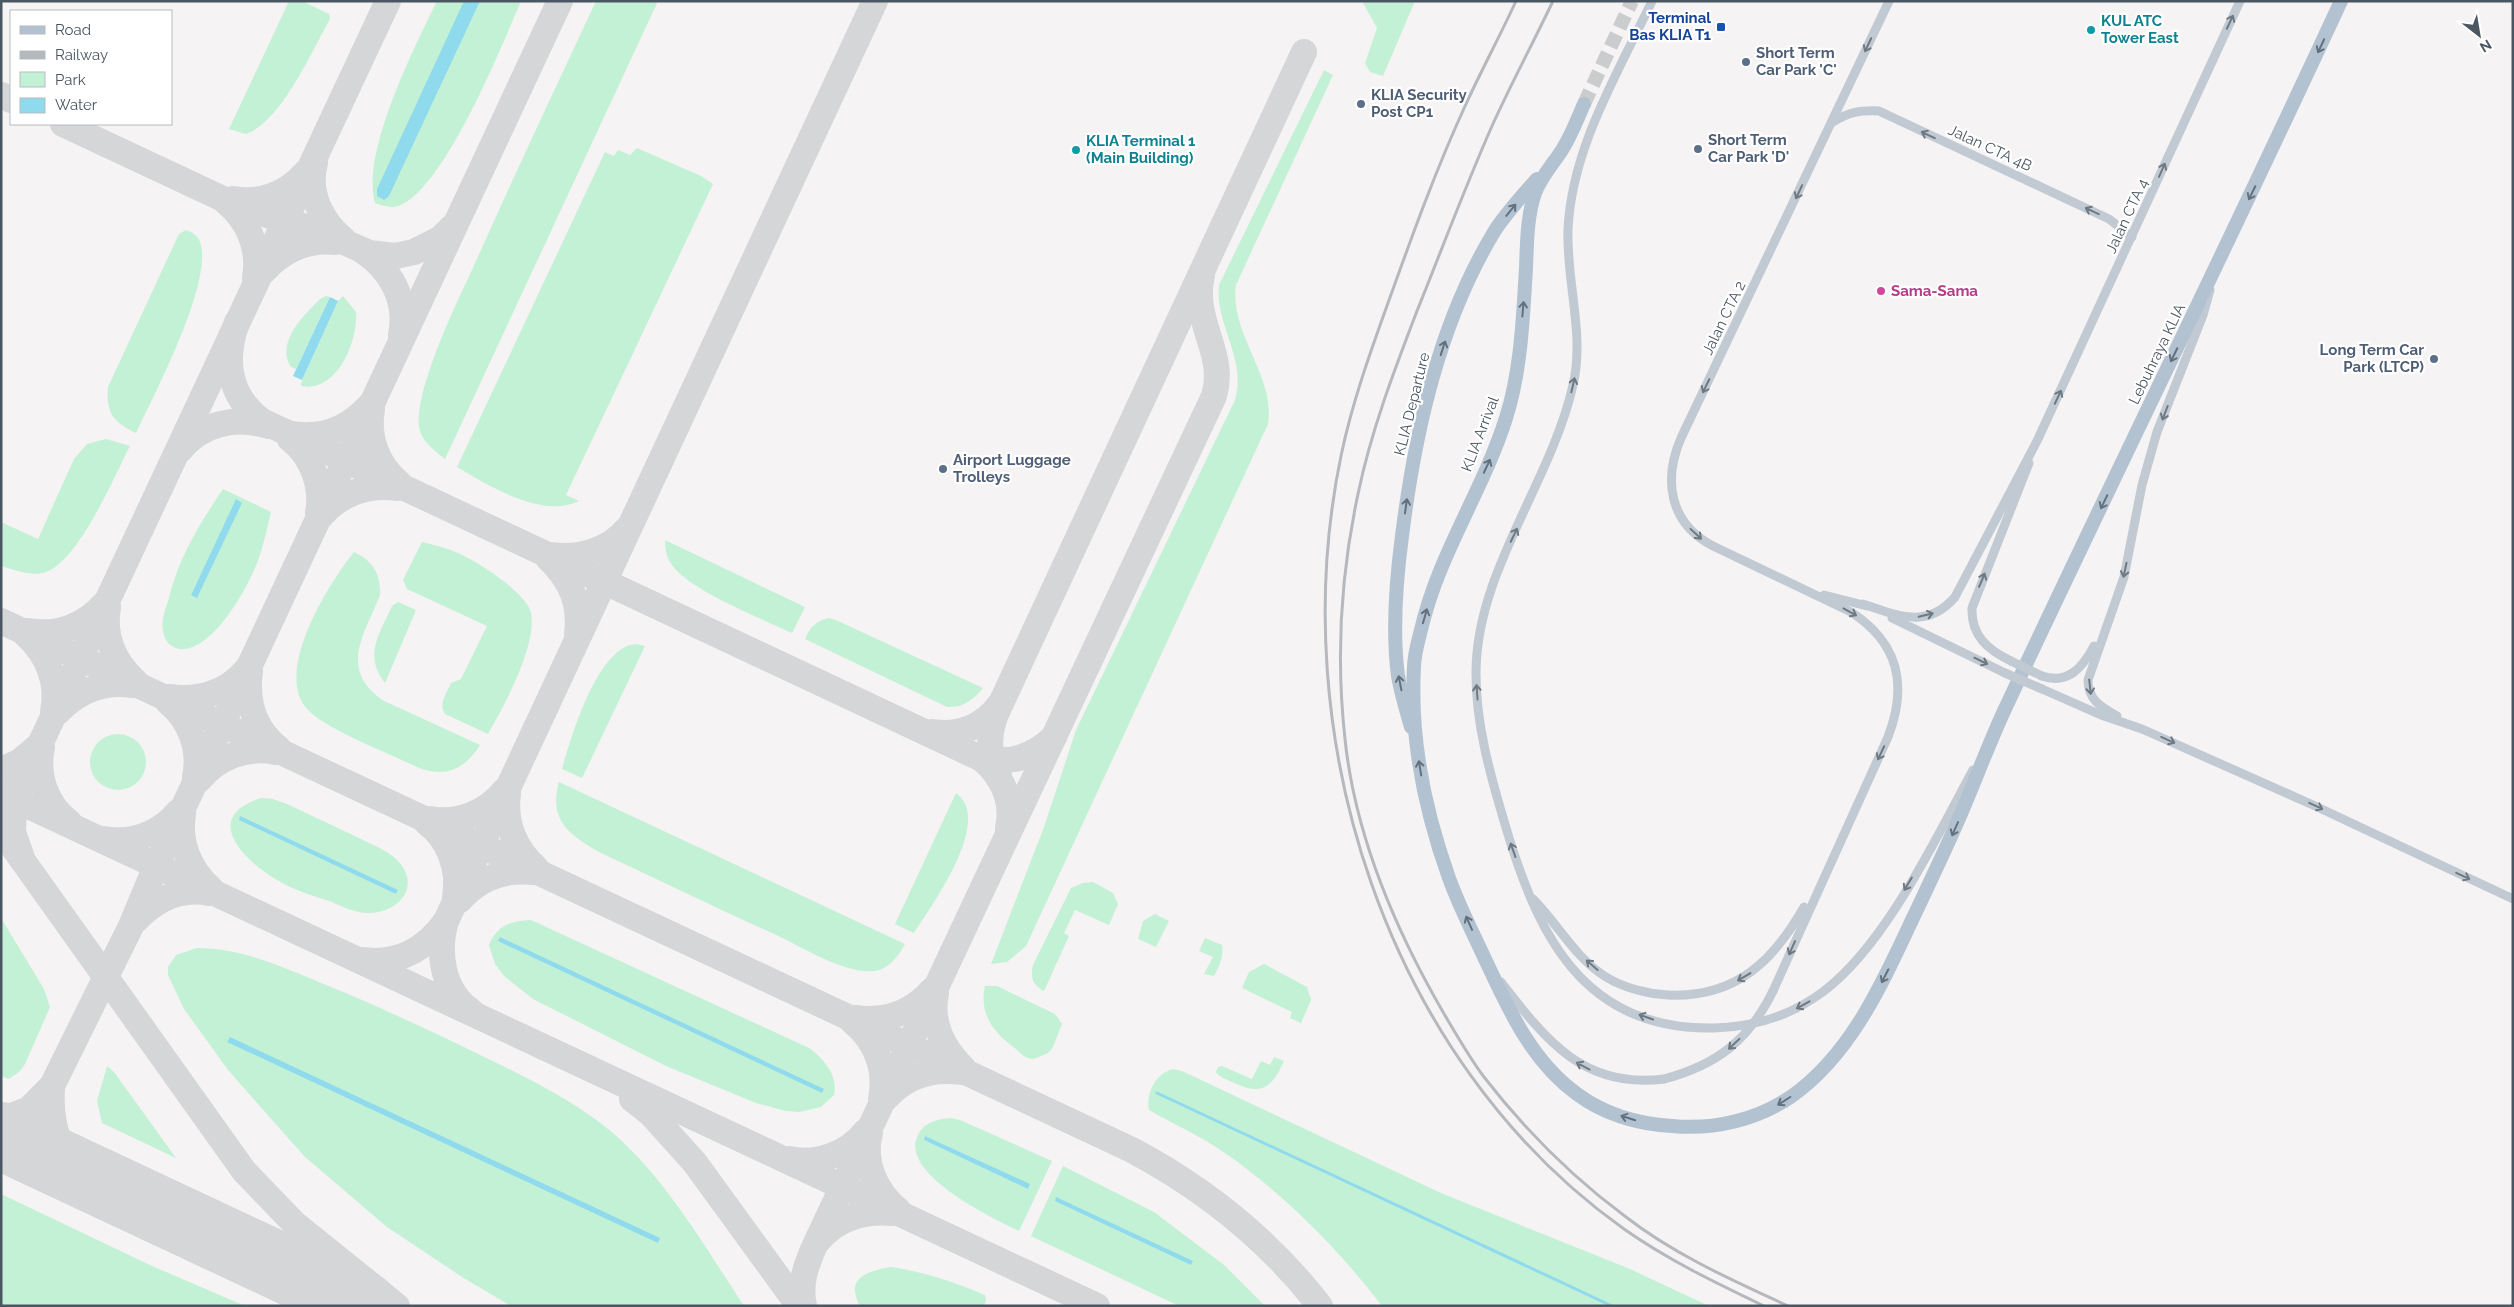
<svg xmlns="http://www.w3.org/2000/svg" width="2514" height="1307" font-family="Raleway,sans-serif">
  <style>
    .green { fill: #c3f1d5; fill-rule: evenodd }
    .water { fill: #90daee }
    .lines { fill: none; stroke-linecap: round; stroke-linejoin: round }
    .stream { stroke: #90daee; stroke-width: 3 }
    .taxiway { stroke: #d5d6d8; stroke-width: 26 }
    .runway { stroke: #d5d6d8; stroke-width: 68 }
    .primary-tunnel { stroke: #caccce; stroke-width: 14; stroke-dasharray: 14 7; stroke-linecap: butt }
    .street { stroke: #c1cad2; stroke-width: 9 }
    .primary { stroke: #b3c2d1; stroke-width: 14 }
    .rail { stroke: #b5b8bd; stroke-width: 3 }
    .street-bridge { stroke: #c1cad2; stroke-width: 9 }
    .oneway { stroke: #6e7983 }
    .oneway2 { stroke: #64717d }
    .transit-dot { fill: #1a4fb4; stroke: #fff; stroke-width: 2 }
    .culture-dot { fill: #0f9aa8; stroke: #fff; stroke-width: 2 }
    .service-dot { fill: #5c6f8a; stroke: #fff; stroke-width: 2 }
    .hotel-dot { fill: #d1479c; stroke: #fff; stroke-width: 2 }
    .labels { text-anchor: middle; stroke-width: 4.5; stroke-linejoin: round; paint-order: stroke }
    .transit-label { font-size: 15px; font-weight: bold; fill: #164399; stroke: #fff; text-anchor: end }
    .culture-label { font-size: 15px; font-weight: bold; fill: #0d838f; stroke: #fff; text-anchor: start }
    .service-label { font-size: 15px; font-weight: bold; fill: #4e5e75; stroke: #fff; text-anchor: start }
    .street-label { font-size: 15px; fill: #4a5661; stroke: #fff }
    .hotel-label { font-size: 15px; font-weight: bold; fill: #b23c85; stroke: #fff; text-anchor: start }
  </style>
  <rect width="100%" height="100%" fill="#f5f3f3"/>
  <g class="green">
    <path d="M289,1H302L329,14L330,19C311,52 282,121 246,134L229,129Z"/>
    <path d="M437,1H521C501,48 446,184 401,205C392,209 384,206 375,203C361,153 414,48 437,1Z"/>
    <path d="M596,1H658L445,459C435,451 421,441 419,427C415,389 455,306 472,270C512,180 554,91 596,1Z"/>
    <path d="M1362,1H1415L1383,76L1370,72L1365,63L1377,28Z"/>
    <path d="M1324,70L1333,75L1236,285C1229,334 1276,376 1268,424L1026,946L1007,962L991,964L1044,827L1076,730L1235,400C1247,359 1215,325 1219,285Z"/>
    <path d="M637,148L701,176L713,184L566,495L579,501C543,519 489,486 457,467L605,152L614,156L618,150L630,155Z"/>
    <path d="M186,230C192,232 198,236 200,242C214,281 154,395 136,433C113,422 106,413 108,387L179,234Z"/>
    <path d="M326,296L330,297L296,369L291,367C275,342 305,314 320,299Z"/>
    <path d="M343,296L356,312C358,341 337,393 301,386L302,380L338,301Z"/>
    <path d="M106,439L130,446C114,477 79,560 46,572C32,577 15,570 1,566V522L38,539L74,459L87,444Z"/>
    <path d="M223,489L271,512C267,529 263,547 257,563C247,589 212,653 179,649C170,647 164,640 163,631C161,621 165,610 168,601C179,557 198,526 223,489ZM236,500L242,503L191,595Z"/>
    <path d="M665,540L805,607L792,633C763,619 685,589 670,562C666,555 665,548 665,540Z"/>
    <path d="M422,542C434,545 447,548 458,553C477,561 527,593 531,613C537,646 504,706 488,734L445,714C438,703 447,693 451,683L461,679L487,626L407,589L403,580Z"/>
    <path d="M354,552C373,561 381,574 380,595C365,634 338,668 382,700L480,745C465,769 446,778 419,768C391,754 327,730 308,710C272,673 329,583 354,552Z"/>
    <path d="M398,602L416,610L385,683C363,655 380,633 392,606Z"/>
    <path d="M829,618L838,621L983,688C973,700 963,708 947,707L805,639C810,627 816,621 829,618Z"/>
    <path d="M636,644L645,646L582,778L562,769C571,736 598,646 636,644Z"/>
    <circle cx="118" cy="762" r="28"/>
    <path d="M559,782L905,944C899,955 889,969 875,971C845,975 799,945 772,933C714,907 657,879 599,852C570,835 548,821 559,782Z"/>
    <path d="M956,793C994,820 932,905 914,933L895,924Z"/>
    <path d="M261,798L273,799L287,804C311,815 335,827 359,838C372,845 388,850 398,861C422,887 398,913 368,913C356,913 343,907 332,902C317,897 300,892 286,885C250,867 196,819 261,798Z"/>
    <path d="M1093,882L1113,893L1118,904L1109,925L1075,910L1064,933L1069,936L1044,991C1033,985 1030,978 1033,965L1071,888L1083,883Z"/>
    <path d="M1155,914L1169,921L1156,947L1138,939L1143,921Z"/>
    <path d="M1,918L44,989L50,1007L25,1064L20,1071L9,1079L1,1076Z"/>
    <path d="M531,920L809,1048C824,1059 838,1075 834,1095L821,1107L799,1112L786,1111L756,1103L666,1066L533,999L504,976L495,964L489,945C497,925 511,921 531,920Z"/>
    <path d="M1205,938L1222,945C1224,957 1219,966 1214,976L1204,974L1213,957L1199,951Z"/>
    <path d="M197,948C248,948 295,973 341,991C384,1009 426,1029 468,1049C521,1075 579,1101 623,1142C672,1189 707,1250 744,1306H511L462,1277L387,1227L304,1156L228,1070L184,1009L168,975V967L176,955Z"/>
    <path d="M1264,964L1307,987L1311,1000L1301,1023L1290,1018L1292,1012L1242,988L1249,972Z"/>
    <path d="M985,986H997L1055,1014L1062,1024L1052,1049L1048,1053C1043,1055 1037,1058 1033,1059C1026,1059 1020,1053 1016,1049C993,1032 979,1015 985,986Z"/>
    <path d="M1274,1057L1284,1061C1271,1089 1262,1096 1232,1082C1226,1079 1219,1077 1216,1072L1218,1067L1222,1066L1252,1079L1261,1061L1270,1065Z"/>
    <path d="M107,1066L114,1072L176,1158L102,1123L97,1101Z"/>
    <path d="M1173,1069L1182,1071L1441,1193L1630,1269L1709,1306H1382C1337,1247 1283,1193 1222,1151C1199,1135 1173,1124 1149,1110C1146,1093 1155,1074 1173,1069Z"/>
    <path d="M951,1118L960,1120L1052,1161L1019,1231C992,1218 898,1173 918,1135C924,1122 938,1119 951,1118ZM925,1136L1029,1184L1028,1188L924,1140Z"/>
    <path d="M1063,1166L1154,1212L1224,1265L1265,1306H1179L1031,1236Z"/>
    <path d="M1,1194L150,1265L245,1306H1Z"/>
    <path d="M891,1267C925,1272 954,1282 985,1295L986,1300L984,1306H859C858,1301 855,1295 855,1290C854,1273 880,1269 891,1267Z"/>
  </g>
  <g class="water">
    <path d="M464,1H480L389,196L384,200L377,196V189Z"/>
    <path d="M330,297L338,301L302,380L293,376Z"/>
    <path d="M236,499L242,503L197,598L191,595Z"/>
    <path d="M240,816L398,890L396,894L239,820Z"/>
    <path d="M500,937L824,1089L822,1093L498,941Z"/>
    <path d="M230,1037L660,1238L658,1243L227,1042Z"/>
    <path d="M925,1136L1030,1184L1028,1189L924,1140Z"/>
    <path d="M1056,1197L1193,1261L1191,1265L1055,1201Z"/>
  </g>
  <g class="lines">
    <path class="stream" d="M1157,1093L1612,1306"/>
    <g class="taxiway">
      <path d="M1,95L11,100"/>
      <path d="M63,124L238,206L319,231L369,253L395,256L414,252L440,239L452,227"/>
      <path d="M315,163C307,192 321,221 343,239"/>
      <path d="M233,199C260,204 287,194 305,173"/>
      <path d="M226,202C249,221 260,249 255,278"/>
      <path d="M363,251C391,270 408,300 401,335"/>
      <path d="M264,271C283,250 307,239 336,242"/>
      <path d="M237,322C224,359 228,396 262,421L982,759C1002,776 1014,801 1008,828"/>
      <path d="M372,409C367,437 377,465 399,483"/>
      <path d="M292,434C322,439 349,428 369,406"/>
      <path d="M290,439C312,456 323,486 318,513"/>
      <path d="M180,450C202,423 236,416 269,426"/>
      <path d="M322,515C341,493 369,484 397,488"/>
      <path d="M552,555C580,559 609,550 627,529"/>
      <path d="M548,558C571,580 581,603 577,635"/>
      <path d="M108,607C103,636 114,662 136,682"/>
      <path d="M1,621L1132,1150C1205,1189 1269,1240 1320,1306"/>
      <path d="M28,631C57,636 85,626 104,604"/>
      <path d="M26,635C48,655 59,683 53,712"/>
      <path d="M250,671C246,701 254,729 278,748"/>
      <path d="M169,697C198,701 227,693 246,670"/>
      <path d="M168,702C190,720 201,749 195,777"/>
      <path d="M58,712C78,691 104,681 133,685"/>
      <path d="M932,732C959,736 984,727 1000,704"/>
      <path d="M42,747C36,775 46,805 69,822"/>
      <path d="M978,756C1006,766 1032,758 1054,737"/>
      <path d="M1,770L19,762L37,747"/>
      <path d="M999,776C989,754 987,737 996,714L1304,52"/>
      <path d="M199,780C218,757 247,746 276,752"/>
      <path d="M1,793L1097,1306"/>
      <path d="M508,794C504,823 515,849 536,868"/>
      <path d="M183,814C178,843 190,870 211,889"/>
      <path d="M430,819C458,824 486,813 504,791"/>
      <path d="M427,823C449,839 460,870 455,897"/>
      <path d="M103,839C131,844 160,834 178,812"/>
      <path d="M13,847L244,1171L294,1223L397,1306"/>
      <path d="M23,861L13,832L14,800L388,1"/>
      <path d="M460,900C479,878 505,869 534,872"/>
      <path d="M135,921C155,900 180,887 209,893"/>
      <path d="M361,960C398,965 425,950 446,921"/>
      <path d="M936,993C930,1022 943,1048 963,1068"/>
      <path d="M471,1011C442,991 437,952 446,921L875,1"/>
      <path d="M855,1018C885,1022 912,1013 932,990"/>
      <path d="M853,1022C876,1041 887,1069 881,1099"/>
      <path d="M52,1086C50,1124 56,1137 74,1171"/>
      <path d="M886,1098C906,1076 933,1068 961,1072"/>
      <path d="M632,1099L651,1114L695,1163L799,1306"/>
      <path d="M1,1120L29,1109L52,1086L131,926L156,866L560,1"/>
      <path d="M870,1133C862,1162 876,1192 898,1210"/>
      <path d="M789,1159C816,1165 848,1154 865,1132"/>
      <path d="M818,1241C837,1218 865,1210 893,1213"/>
      <path d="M804,1306C799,1284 806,1265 815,1245L1214,396C1227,352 1191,322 1202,275"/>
    </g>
    <path class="runway" d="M1,1136L364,1306"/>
    <path class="primary-tunnel" d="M1584,104L1632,1"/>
    <g class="street">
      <path d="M1652,1C1618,73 1572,147 1568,229C1566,281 1585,334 1573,385C1551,483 1475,573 1476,675C1476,724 1490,774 1504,821C1536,931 1581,1031 1714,1028C1755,1027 1791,1016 1824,991C1886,944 1936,838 1973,770"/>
      <path d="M1833,122C1849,112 1860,110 1879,111L2109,219L2132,237"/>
      <path d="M1824,595L1867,606"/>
      <path d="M1863,604C1897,615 1927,630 1955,597L2037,441L2240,1"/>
      <path d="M1892,618L2005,673"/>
      <path d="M2011,661C1988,650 1971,636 1972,608L2029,463"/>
      <path d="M2042,676C2068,685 2083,667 2094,646"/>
      <path d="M2042,689L2101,715L2142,729L2313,805L2513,899"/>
      <path d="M2117,716C2101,707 2088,700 2088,680L2124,577L2142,485L2157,432L2203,315L2210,290"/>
      <path d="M1533,899C1558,924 1575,958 1606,977C1624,988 1648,994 1668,995C1735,998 1773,962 1804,907"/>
      <path d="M1501,982C1546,1040 1583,1089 1664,1079"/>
      <path d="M1773,991L1888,737C1908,685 1899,643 1851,612L1713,546C1669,523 1663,480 1681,438L1889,1"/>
    </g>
    <g class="primary">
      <path d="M1584,104C1577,120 1571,136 1562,150C1553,164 1541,177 1535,193C1527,216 1527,243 1526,268C1523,318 1521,371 1506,418C1483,491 1438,555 1421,630C1418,642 1414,655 1414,667C1410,738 1425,811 1449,878C1459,906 1473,933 1485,959C1508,1008 1531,1061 1577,1094C1604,1114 1638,1124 1672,1126C1714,1130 1757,1120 1792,1096C1851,1054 1882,984 1912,920C1928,886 1945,851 1960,816C1975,781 1988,746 2004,711C2115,474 2231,239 2341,1"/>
      <path d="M1411,727C1406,710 1401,693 1398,676C1392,630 1396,581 1402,536C1415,432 1439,323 1494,232C1506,213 1522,196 1537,179"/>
    </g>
    <g class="rail">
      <path d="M1516,1C1500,36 1482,69 1466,104C1436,169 1412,236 1388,303C1370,353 1352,403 1341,456C1283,735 1386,1060 1624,1229C1668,1260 1716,1283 1764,1306"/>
      <path d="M1553,1C1533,43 1511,84 1492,126C1465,187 1442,249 1417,311C1394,371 1371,431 1358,494C1341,573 1336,658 1345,739C1355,835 1395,929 1443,1012C1456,1034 1469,1057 1484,1077C1525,1130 1572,1177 1626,1217C1675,1255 1732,1280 1788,1306"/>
    </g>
    <g class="street-bridge">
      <path d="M2011,661L2042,676"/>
      <path d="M2005,673L2042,689"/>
      <path d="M1664,1079C1717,1065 1749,1040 1773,991"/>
    </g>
  </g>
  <defs><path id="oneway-shaft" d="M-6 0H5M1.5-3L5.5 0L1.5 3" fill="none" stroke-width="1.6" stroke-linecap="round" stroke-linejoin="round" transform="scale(1.25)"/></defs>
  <g class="oneway">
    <use href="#oneway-shaft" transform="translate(2230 22) rotate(-65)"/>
    <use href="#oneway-shaft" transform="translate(1868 45) rotate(115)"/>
    <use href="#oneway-shaft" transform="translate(1928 135) rotate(-155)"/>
    <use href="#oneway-shaft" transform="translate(2162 170) rotate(-66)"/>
    <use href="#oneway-shaft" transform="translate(1799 192) rotate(115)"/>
    <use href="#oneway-shaft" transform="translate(2092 211) rotate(-155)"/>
    <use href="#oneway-shaft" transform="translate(1573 385) rotate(-77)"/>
    <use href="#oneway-shaft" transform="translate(1706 386) rotate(116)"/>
    <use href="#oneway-shaft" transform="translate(2058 397) rotate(-65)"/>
    <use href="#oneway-shaft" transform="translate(2165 413) rotate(111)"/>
    <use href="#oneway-shaft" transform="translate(1696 534) rotate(43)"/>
    <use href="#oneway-shaft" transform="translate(1514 535) rotate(-64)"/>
    <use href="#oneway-shaft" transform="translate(2125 570) rotate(102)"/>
    <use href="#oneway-shaft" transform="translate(1982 580) rotate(-67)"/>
    <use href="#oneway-shaft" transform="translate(1850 612) rotate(29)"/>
    <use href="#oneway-shaft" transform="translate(1926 615) rotate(-13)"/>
    <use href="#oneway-shaft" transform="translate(1981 661) rotate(26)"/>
    <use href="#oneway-shaft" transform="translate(2090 687) rotate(84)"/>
    <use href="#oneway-shaft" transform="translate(1477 692) rotate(-94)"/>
    <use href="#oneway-shaft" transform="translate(2168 740) rotate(24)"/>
    <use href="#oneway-shaft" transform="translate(1881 753) rotate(115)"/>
    <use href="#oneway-shaft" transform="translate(2316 806) rotate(25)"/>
    <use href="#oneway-shaft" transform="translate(1513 850) rotate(-109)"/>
    <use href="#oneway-shaft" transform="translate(2463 876) rotate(25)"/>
    <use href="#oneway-shaft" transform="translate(1908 884) rotate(121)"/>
    <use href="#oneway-shaft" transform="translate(1792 948) rotate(114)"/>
    <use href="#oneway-shaft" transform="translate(1592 965) rotate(-139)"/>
    <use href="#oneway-shaft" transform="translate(1744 977) rotate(149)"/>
    <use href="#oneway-shaft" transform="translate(1803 1005) rotate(151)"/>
    <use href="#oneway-shaft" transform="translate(1646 1017) rotate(-161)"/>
    <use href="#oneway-shaft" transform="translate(1734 1044) rotate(137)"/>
    <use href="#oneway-shaft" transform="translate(1583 1066) rotate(-152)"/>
  </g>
  <g class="oneway2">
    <use href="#oneway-shaft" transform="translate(2321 46) rotate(115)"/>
    <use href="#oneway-shaft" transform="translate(2252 193) rotate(116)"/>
    <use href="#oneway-shaft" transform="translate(1511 210) rotate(-51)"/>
    <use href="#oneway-shaft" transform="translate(1523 309) rotate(-85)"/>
    <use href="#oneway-shaft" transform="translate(1443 348) rotate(-72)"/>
    <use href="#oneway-shaft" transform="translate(2174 355) rotate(116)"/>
    <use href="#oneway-shaft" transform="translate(1487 466) rotate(-65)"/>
    <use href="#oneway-shaft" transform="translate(2104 502) rotate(116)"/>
    <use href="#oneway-shaft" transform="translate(1406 506) rotate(-82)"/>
    <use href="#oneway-shaft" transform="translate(1425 616) rotate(-74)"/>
    <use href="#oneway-shaft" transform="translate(1400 683) rotate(-101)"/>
    <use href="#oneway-shaft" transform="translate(1420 768) rotate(-99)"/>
    <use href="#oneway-shaft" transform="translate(1955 829) rotate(114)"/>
    <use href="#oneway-shaft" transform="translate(1469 923) rotate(-114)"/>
    <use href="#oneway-shaft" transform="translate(1885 976) rotate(117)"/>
    <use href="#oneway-shaft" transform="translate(1784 1101) rotate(148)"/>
    <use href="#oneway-shaft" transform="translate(1628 1118) rotate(-162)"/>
  </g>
  <rect class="transit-dot" x="1716" y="22" width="10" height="10" rx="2.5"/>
  <g class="culture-dot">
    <circle cx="2091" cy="30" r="5"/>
    <circle cx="1076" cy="150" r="5"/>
  </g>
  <g class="service-dot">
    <circle cx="1746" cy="62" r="5"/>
    <circle cx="1361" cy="104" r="5"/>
    <circle cx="1698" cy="149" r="5"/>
    <circle cx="2434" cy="359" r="5"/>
    <circle cx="943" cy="469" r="5"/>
  </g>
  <circle class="hotel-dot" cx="1881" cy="291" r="5"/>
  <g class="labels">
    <g class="transit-label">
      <text x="1711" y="23">Terminal<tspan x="1711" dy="17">Bas KLIA T1</tspan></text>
    </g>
    <g class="culture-label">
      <text x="2101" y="26">KUL ATC<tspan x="2101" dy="17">Tower East</tspan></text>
      <text x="1086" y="146">KLIA Terminal 1<tspan x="1086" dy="17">(Main Building)</tspan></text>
    </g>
    <g class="service-label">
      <text x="1756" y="58">Short Term<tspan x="1756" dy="17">Car Park 'C'</tspan></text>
      <text x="1371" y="100">KLIA Security<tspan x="1371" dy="17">Post CP1</tspan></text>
      <text x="1708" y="145">Short Term<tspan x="1708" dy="17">Car Park 'D'</tspan></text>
      <text x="2424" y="355" text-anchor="end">Long Term Car<tspan x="2424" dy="17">Park (LTCP)</tspan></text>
      <text x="953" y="465">Airport Luggage<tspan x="953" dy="17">Trolleys</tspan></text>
    </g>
    <g class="street-label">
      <text transform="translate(1990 148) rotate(25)" y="5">Jalan CTA 4B</text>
      <text transform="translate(2127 216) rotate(-65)" y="5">Jalan CTA 4</text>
      <text transform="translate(1724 318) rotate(-64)" y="5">Jalan CTA 2</text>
      <text transform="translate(2157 354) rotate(-64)" y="5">Lebuhraya KLIA</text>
      <text transform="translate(1412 404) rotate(-76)" y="5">KLIA Departure</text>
      <text transform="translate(1480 434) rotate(-69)" y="5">KLIA Arrival</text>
    </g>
    <g class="hotel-label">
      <text x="1891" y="296">Sama-Sama</text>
    </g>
  </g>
  <rect width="2514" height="1307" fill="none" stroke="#4a5661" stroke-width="5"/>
  <rect x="10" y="10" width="162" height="115" fill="#ffffff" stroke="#b7bbc0"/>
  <rect x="20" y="26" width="25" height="8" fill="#b3c2d1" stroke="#b7bbc0"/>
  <text x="55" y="35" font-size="15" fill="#4a5661">Road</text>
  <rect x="20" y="51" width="25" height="8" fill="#b5b8bd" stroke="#b7bbc0"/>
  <text x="55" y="60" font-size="15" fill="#4a5661">Railway</text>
  <rect x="20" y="72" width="25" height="15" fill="#c3f1d5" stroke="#b7bbc0"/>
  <text x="55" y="85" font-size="15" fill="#4a5661">Park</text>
  <rect x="20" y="98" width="25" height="15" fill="#90daee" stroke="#b7bbc0"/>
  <text x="55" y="110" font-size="15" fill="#4a5661">Water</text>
  <g transform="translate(2479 35) rotate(149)" stroke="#ffffff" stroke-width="4" paint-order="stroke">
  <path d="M0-4L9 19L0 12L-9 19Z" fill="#4a5661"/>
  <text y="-8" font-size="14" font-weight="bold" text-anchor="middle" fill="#4a5661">N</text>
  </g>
</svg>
